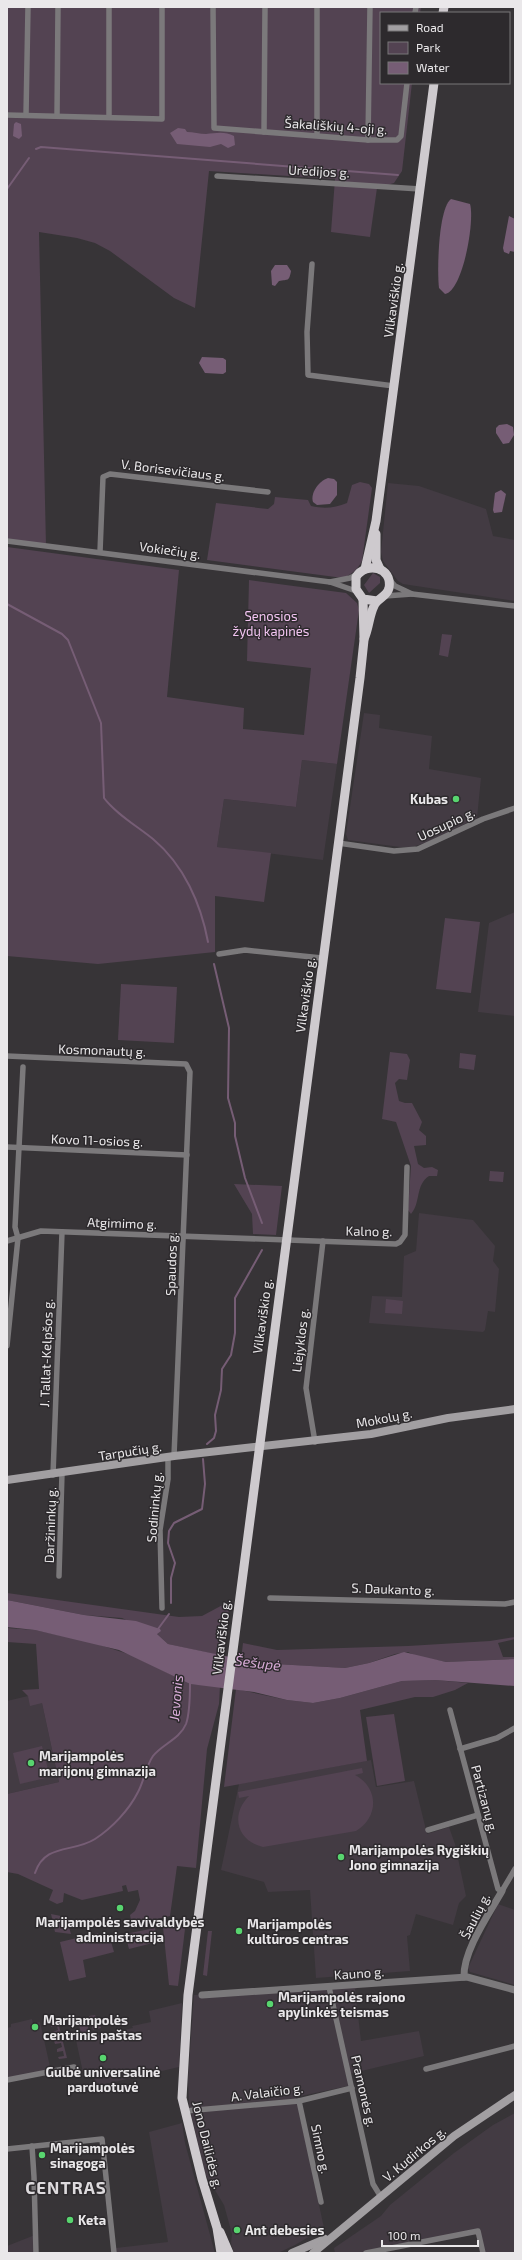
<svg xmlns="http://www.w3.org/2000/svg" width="522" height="2260" font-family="'Exo 2',sans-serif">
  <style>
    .built { fill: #433b43 }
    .green { fill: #534352 }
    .water { fill: #765d75 }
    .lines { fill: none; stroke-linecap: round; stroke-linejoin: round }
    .stream { stroke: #765d75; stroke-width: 2 }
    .minor { stroke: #7b797b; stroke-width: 5.5 }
    .tertiary { stroke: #7b797b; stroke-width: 7 }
    .secondary { stroke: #a29fa2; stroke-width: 8 }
    .trunk { stroke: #cecace; stroke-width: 9 }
    .poi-dot { fill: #58d56f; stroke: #2d2a2d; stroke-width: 1.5 }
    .labels { text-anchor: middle; stroke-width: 3; stroke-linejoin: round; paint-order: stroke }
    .street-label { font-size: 13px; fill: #eae8ea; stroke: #2d2a2d }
    .park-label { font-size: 13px; fill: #f3c5f2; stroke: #2d2a2d }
    .poi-label { font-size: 13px; font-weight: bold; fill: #eae8ea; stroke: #2d2a2d; text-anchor: start }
    .water-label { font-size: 14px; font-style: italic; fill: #daadd9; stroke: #2d2a2d }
    .district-label { font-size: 17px; font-weight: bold; letter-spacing: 1px; fill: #dddadd; stroke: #2d2a2d }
  </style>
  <rect width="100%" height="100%" fill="#373437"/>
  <g class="built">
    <path d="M388,483L419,486L486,509L493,536L515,540V601L403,584L398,581L383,561L381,552Z"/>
    <path d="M364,713L380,715L379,728L432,736L429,769L481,778L477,818L426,843L412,847H400L348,840L346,834Z"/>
    <path d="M302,760L337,764L323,860L217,847L224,799L296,807Z"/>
    <path d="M515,912V1016L478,1012L489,923Z"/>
    <path d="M419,1213L473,1220L495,1246L493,1261L499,1269L495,1312L488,1311L485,1330L483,1332L369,1323L372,1296L402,1297L404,1256L416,1251Z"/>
    <path d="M28,1696L42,1703L59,1782L7,1794V1701Z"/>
    <path d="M371,1760L376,1787L414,1781L427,1834L449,1827L455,1844L466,1896L459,1903L453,1925L416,1914L410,1935L407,1936L410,1971L316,1978L310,1890L268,1892L264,1882L221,1870L239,1784Z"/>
    <path d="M498,1904L515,1910V1985L470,1972L468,1968Z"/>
    <path d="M366,1985L355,1989L361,2041L419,2031L424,2056L349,2074L348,2086L296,2097L324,2228L295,2245L278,2253H234L231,2243L232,2234L224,2205L205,2174L189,2105L188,2079L194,1995Z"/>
    <path d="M182,2003L179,2067L97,2086L93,2075L84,2077L76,2040L133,2028L132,2026L151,2022L149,2011Z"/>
    <path d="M32,2019L33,2024L40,2022L51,2071L7,2080V2028L11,2027V2024Z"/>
    <path d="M515,2113V2253H480L476,2234L376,2253H335L334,2248L381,2216L390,2205L454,2153L493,2125Z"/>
    <path d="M182,2123L185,2143L215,2253H116V2248L168,2242L149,2132Z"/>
    <path d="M35,2235V2253H7V2246Z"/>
  </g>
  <g class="green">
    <path d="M7,7H421L420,13H381V83H412L402,171L394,183L377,188L370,237L331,232L335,179L209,171L195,308L174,298L110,251L95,243L77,238L39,232L46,546L7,541Z"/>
    <path d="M360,482L369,484L372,488L362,561C357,570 352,574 343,578L207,560L216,503L268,509L274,504L275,497L308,500L311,506C324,509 335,508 347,503L352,485Z"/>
    <path d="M7,547L179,570L167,697L244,708L243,729L304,735L311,668L247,661L249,580L346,593L357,603L359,610L337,764L302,760L296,807L224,799L217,847L271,853L264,902L215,896V952L98,964L7,956Z"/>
    <path d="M373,573L380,577V583L369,593L364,585Z"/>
    <path d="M442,634L452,635L448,657L439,655Z"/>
    <path d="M445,918L480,922L471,993L436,989Z"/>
    <path d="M121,984L177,987L174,1043L118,1040Z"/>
    <path d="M390,1052L407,1054L410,1060L407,1080L399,1079L395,1083L399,1101L405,1103H412L422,1122L419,1130L426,1136V1145L414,1146L418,1164L424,1168L432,1167L438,1170L437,1176H429C415,1185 421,1203 411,1214L408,1210L411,1166L396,1122L382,1119Z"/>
    <path d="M460,1053L476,1055L474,1070L459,1068Z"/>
    <path d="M490,1171L504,1172L503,1182L489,1181Z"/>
    <path d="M234,1184L282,1186L276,1235L253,1234L252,1214Z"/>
    <path d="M386,1299L403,1301L402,1314L385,1313Z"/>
    <path d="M7,1593L179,1617L202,1616L230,1601L223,1656L168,1644L157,1634L122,1618L84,1615L7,1600Z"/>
    <path d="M7,1628L35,1630L91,1642L131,1655L190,1684L220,1686L219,1704L207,1749L196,1868L177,1866L170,1916L132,1925L130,1915L135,1911L140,1900L138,1890L128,1892L126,1885L122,1886L123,1891L82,1900L64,1893L63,1902L57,1904L49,1900L53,1890L18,1874L7,1872V1794L59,1782L42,1703L30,1706L28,1696L22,1690L39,1689L36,1644L7,1642Z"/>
    <path d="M515,1637V1639L498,1643L503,1657H515V1659L446,1662L416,1656L408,1652L395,1654L369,1663L345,1668L258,1663L241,1660L243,1643L277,1650L408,1646L490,1641Z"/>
    <path d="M435,1680L468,1683L455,1690L433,1697H415L360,1710L367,1761L224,1787L236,1689L287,1700L313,1703L340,1698L402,1681Z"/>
    <path d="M394,1714L405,1781L377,1786L366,1717Z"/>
    <path d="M42,1746L50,1777L20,1784L13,1753Z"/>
    <path d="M362,1768L363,1773L355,1775C379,1788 379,1817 356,1831L263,1847C237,1841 230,1815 249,1796L239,1798L238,1792Z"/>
    <path d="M51,1914L66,1917L71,1934L55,1932Z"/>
    <path d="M186,1921L178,1986L169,1985L163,1927Z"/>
    <path d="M155,1928L157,1942L129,1949L125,1934Z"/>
    <path d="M208,1931H212L207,1976L203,1975Z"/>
    <path d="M98,1933L100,1941L110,1938L114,1952L83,1960L86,1977L69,1981L60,1942Z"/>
    <path d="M95,2015L101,2028L93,2030L89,2016Z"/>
    <path d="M86,2017L89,2032L81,2034L78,2019Z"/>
    <path d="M58,2022L67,2058L59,2059L58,2057L64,2056L63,2051L57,2052V2049L62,2047L61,2043L55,2044L54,2041L61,2039L59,2034L53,2035L52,2032L58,2030L57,2026L51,2027V2024Z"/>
  </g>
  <g class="water">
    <path d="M16,122L21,124L22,136L19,139L13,136L14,124Z"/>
    <path d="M178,128L185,129L187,132C193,132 200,134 206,134C216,133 225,131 234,136L235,145L228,148L221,144L210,147L177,144L170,133Z"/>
    <path d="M451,199L470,204C475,220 463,291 445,294L439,288C437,272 438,209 451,199Z"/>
    <path d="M509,216L515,219V252L510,251L509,254L504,252L503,248Z"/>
    <path d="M275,265H287L291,271C289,282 288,279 279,281L275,286L272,285L271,271Z"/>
    <path d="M202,357L223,358L226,360V372L223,374L205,373L199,363Z"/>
    <path d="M507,424L513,427L514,435L509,443L503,444L496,433V428L499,425Z"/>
    <path d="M328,478L334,479L337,482V495L330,504L317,505L313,502C310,493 319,481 328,478Z"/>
    <path d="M501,490L506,494L502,512L494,513L493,510L495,493Z"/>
    <path d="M7,1600L84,1615L136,1621L160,1629L161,1631L157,1634L168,1644L258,1663L345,1668L369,1663L404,1652L446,1662L515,1659V1686L435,1680L402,1681L340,1698L313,1703L287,1700L254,1692L190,1684L119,1650L35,1630L7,1627Z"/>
  </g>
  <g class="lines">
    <g class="stream">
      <path d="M36,149L41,147L398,175"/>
      <path d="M7,189L29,158"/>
      <path d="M7,604L62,634L68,640L101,723L104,798C116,814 137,826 153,839C184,865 201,904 208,942"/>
      <path d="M214,964L229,1028L228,1098L235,1123V1136L245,1178L262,1223"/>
      <path d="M207,1444L214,1438L216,1431L215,1415L221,1390L222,1369L231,1355L235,1333V1298L262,1250"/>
      <path d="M171,1603V1578L175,1563L168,1543L169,1531L174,1523L202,1509L205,1484L203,1459"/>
      <path d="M158,1629L169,1614"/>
      <path d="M35,1873C45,1843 73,1853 95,1839C112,1828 129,1810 138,1792C144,1781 146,1766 153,1756C161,1745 180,1739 186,1724C190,1713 190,1695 190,1682"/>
    </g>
    <g class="minor">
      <path d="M213,7L214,128L368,140H397L401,136L407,83"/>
      <path d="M415,13L416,7"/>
      <path d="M7,115L162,119V7"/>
      <path d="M26,115L28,7"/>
      <path d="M57,116L58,7"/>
      <path d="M109,116V7"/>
      <path d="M264,132L265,7"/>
      <path d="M317,135V7"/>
      <path d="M368,140L370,7"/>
      <path d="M217,176L420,189"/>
      <path d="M312,264L307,332L308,375L394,386"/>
      <path d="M7,541L330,582L356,591"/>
      <path d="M100,552L103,477L110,474L268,492"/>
      <path d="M330,582L350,578L358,574"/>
      <path d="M412,594L515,606"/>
      <path d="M385,596L412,594L395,586L389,579"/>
      <path d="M338,843L394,851L418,849L483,819L515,808"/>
      <path d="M219,954L245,950L322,958"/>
      <path d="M7,1056L186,1064L190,1072L174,1456"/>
      <path d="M7,1147L187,1155"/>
      <path d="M7,1241L41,1231L396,1244L400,1242L405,1235L407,1167"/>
      <path d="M7,1346L18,1238L15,1227L23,1067"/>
      <path d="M315,1442L306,1388L323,1241"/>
      <path d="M53,1475L62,1232"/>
      <path d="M59,1576L62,1473"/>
      <path d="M270,1598L505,1604L515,1602"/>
      <path d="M162,1608L160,1530L168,1479V1457"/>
      <path d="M450,1710L498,1889L502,1891L515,1869"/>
      <path d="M460,1749L497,1738L515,1728"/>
      <path d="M428,1830L478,1815"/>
      <path d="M329,1987L373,2184L381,2197"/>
      <path d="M426,2069L515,2046"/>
      <path d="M7,2080L74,2067"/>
      <path d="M299,2101L321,2202"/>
      <path d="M185,2111L299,2101L352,2088"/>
      <path d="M32,2146L34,2177L36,2253"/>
      <path d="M7,2149L102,2139L114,2253"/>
      <path d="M366,2253L478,2231L483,2253"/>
    </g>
    <g class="tertiary">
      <path d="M464,1977C463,1951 489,1914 502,1891"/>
      <path d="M202,1995L467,1977L515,1990"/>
    </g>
    <g class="secondary">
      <path d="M7,1480L174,1456L371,1434L448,1418L515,1409"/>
      <path d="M292,2253L325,2239"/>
      <path d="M313,2253L454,2136L515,2095"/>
    </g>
    <g class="trunk">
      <path d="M443,13L444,7"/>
      <path d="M376,534V560L380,569"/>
      <path d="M365,569L376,521L434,83"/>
      <path d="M364,639C369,628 369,616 374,606C377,598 387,597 389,588C393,567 366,561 356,577V589L363,599L377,601"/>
      <path d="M220,2232L229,2253"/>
      <path d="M221,2253L217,2228L202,2179L182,2098L188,1995L360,678L364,640L363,599"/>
    </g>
  </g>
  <g class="poi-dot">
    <circle cx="456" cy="799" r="4"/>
    <circle cx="31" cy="1763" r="4"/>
    <circle cx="341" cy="1857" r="4"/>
    <circle cx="120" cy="1908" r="4"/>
    <circle cx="239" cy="1931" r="4"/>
    <circle cx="270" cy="2004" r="4"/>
    <circle cx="35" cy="2027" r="4"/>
    <circle cx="103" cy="2058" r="4"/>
    <circle cx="42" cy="2155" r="4"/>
    <circle cx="70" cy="2220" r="4"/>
    <circle cx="237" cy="2230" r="4"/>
  </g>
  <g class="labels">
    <g class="street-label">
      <text transform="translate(336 126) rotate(4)" y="5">Šakališkių 4-oji g.</text>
      <text transform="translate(319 171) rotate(3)" y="5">Urėdijos g.</text>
      <text transform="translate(393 300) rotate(-82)" y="5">Vilkaviškio g.</text>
      <text transform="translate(173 470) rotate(7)" y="5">V. Borisevičiaus g.</text>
      <text transform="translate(170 550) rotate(8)" y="5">Vokiečių g.</text>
      <text transform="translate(446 824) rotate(-25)" y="5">Uosupio g.</text>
      <text transform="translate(305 995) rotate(-82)" y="5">Vilkaviškio g.</text>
      <text transform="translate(102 1050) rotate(2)" y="5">Kosmonautų g.</text>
      <text transform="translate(97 1140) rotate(2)" y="5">Kovo 11-osios g.</text>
      <text transform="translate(122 1223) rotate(2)" y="5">Atgimimo g.</text>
      <text transform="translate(369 1231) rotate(1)" y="5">Kalno g.</text>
      <text transform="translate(171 1264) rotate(-88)" y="5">Spaudos g.</text>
      <text transform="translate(262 1316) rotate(-82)" y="5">Vilkaviškio g.</text>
      <text transform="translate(300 1340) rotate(-83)" y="5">Liejyklos g.</text>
      <text transform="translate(46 1353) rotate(-88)" y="5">J. Tallat-Kelpšos g.</text>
      <text transform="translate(384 1418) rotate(-11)" y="5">Mokolų g.</text>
      <text transform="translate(130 1451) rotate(-9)" y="5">Tarpučių g.</text>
      <text transform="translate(154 1507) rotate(-85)" y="5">Sodininkų g.</text>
      <text transform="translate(50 1525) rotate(-88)" y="5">Daržininkų g.</text>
      <text transform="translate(393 1589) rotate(2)" y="5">S. Daukanto g.</text>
      <text transform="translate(221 1637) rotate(-83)" y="5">Vilkaviškio g.</text>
      <text transform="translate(485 1799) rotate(75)" y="5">Partizanų g.</text>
      <text transform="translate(475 1916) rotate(-63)" y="5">Šaulių g.</text>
      <text transform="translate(359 1973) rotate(-4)" y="5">Kauno g.</text>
      <text transform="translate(364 2091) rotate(77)" y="5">Pramonės g.</text>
      <text transform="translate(267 2092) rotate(-7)" y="5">A. Valaičio g.</text>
      <text transform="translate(208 2145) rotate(76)" y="5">Jono Dailidės g.</text>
      <text transform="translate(321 2149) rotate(78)" y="5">Simno g.</text>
      <text transform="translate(414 2154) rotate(-40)" y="5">V. Kudirkos g.</text>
    </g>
    <g class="park-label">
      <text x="271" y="621">Senosios<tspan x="271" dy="15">žydų kapinės</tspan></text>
    </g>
    <g class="poi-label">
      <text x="448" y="804" text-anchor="end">Kubas</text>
      <text x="39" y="1761">Marijampolės<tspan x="39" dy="15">marijonų gimnazija</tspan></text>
      <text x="349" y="1855">Marijampolės Rygiškių<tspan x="349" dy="15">Jono gimnazija</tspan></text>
      <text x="120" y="1927" text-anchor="middle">Marijampolės savivaldybės<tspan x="120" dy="15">administracija</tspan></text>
      <text x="247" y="1929">Marijampolės<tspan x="247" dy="15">kultūros centras</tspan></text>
      <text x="278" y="2002">Marijampolės rajono<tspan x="278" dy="15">apylinkės teismas</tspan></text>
      <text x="43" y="2025">Marijampolės<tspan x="43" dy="15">centrinis paštas</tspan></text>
      <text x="103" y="2077" text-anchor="middle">Gulbė universalinė<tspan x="103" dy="15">parduotuvė</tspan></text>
      <text x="50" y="2153">Marijampolės<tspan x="50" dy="15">sinagoga</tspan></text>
      <text x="78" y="2225">Keta</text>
      <text x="245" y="2235">Ant debesies</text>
    </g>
    <g class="water-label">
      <text transform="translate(258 1663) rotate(7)" y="5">Šešupė</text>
      <text transform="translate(176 1698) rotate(-85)" y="5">Jevonis</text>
    </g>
    <g class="district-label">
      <text x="66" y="2194">CENTRAS</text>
    </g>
  </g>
  <rect width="522" height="2260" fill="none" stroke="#eae8ea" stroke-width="16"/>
  <rect x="380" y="12" width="130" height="72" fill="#2d2a2d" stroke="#797679"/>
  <rect x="388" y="25" width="20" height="6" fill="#a29fa2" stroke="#797679"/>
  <text x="416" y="32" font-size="12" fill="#eae8ea">Road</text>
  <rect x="388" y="42" width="20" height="12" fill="#534352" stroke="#797679"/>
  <text x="416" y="52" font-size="12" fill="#eae8ea">Park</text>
  <rect x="388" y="62" width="20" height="12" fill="#765d75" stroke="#797679"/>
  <text x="416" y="72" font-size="12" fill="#eae8ea">Water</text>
  <path d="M382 2240v6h96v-6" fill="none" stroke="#eae8ea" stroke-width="2"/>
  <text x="388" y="2240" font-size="12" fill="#eae8ea" stroke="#2d2a2d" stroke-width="3" paint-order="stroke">100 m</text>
</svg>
